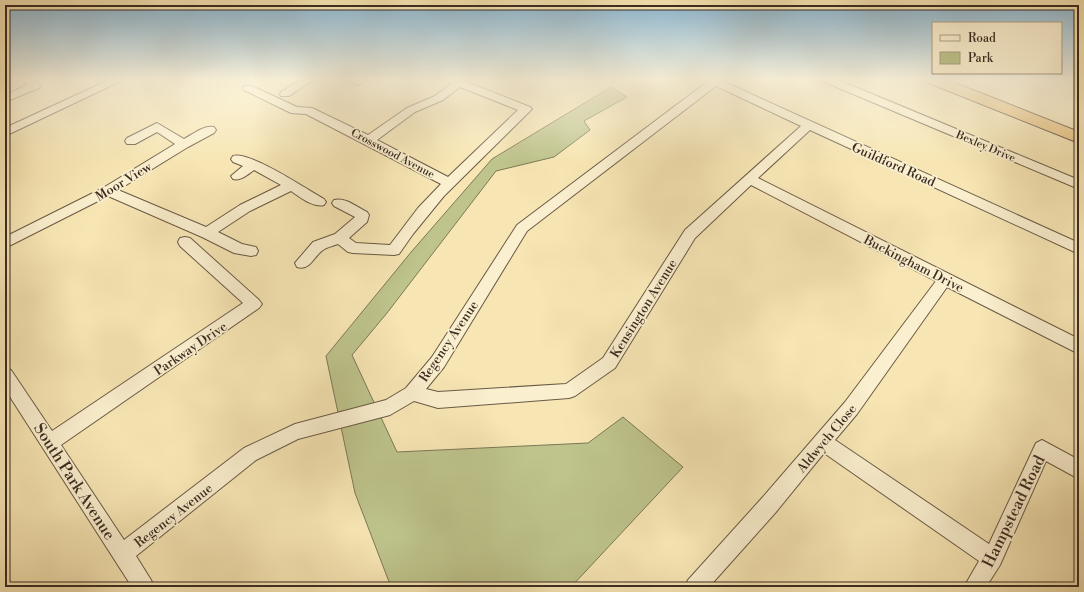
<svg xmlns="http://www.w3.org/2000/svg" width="1084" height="592" font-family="'Libre Bodoni',serif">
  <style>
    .green { fill: #bec48c; stroke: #7c7857 }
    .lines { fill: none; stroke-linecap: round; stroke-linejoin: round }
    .minor-casing { stroke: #6a5a46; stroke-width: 2 }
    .highway-casing { stroke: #3b2c22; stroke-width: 2 }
    .minor { fill: #faefce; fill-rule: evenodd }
    .highway { fill: #ecc37a; fill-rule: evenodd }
    .labels { text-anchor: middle; stroke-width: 3.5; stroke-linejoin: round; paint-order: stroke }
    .far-street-label { font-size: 11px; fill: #3b2c22; stroke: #faefce }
    .street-label { font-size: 13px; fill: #3b2c22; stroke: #faefce }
    .near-street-label { font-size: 16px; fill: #3b2c22; stroke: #faefce }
  </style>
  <rect width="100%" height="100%" fill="#f7e6b4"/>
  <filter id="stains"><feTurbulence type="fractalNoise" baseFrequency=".005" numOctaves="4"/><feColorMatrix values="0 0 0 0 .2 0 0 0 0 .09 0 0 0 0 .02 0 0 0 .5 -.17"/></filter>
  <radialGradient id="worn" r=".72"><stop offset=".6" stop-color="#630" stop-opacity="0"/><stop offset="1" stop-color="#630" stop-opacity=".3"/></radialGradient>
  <path class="green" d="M611,87L627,97L584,121L590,130L554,157L496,171L387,313L352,355L397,452L588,443L623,417L683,467L571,587H391L355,493L326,356L412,251L492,159Z"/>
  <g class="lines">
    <defs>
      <g id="minor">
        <path d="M21,79H33L40,86L39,88L5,102V95L27,85Z"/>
        <path d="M111,79H125L5,136V128Z"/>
        <path d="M302,79H315L289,96H281L280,94L281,92Z"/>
        <path d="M346,79H368L358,85Z"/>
        <path d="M444,79H459L530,107L532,109L444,196L413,234L399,254L394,255L353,253L348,252L338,244C333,246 327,247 323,250C313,257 310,271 297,267L295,263L313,242L335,234L355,217L334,206L332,203L334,200C345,197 357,207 367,212L369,215L367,222L349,238L356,243L390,245L418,208L441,184L306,114L291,113L244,90L243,88L244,86H252L297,107L312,108L368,135L407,108L435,96L451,84ZM460,87L518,110L448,177L377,140L415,112L443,100Z"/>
        <path d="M704,79H718L1079,243V254L810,130L758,178L1079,339V354L947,287L857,414L835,440L989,544L1036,443L1042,440L1079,460V479L1046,461L1000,565L986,587H964L979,561L824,453L776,512L709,587H685L688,580L762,498L845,402L936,281L751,185L695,238L615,368L575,396L569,398L438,408L414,401L390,415L298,439L256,460L136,556L151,580L154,587H132L5,389V368L11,370L52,431L243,303L180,246L178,242L180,238L185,237L190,238L259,300L262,304L259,308L61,445L124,540L244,448L295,424L386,400L406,388L432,357L517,225L707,82ZM716,86L801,126L685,230L603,358L566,384L438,392L426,389L444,367L527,231Z"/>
        <path d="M821,79H836L1079,180V189L822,81Z"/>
        <path d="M1070,79H1079V84Z"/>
        <path d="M157,123L184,139C193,134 204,125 214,127L216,130L214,133L188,147L118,190L206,227L240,205L281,185L254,170C247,175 241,181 233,179L231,176L243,166L233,162L231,159L233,156C250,151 306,189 324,199L326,202L324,205C313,208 300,197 291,191L250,211L218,232L242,244L256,247L258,251L256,255L251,256L234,253L202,237L108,196L5,248V237L103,188L175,144L157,132L135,144H127L125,141L127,138Z"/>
      </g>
      <path id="highway" d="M924,79H945L1079,132V143L926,82Z"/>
    </defs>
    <use href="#minor" class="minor-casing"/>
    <use href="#highway" class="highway-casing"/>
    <use href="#minor" class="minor"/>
    <use href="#highway" class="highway"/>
  </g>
  <linearGradient id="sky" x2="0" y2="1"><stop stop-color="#8bb8d5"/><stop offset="0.49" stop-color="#fbf4dd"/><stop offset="1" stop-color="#fbf4dd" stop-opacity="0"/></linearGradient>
  <rect width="1084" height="162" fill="url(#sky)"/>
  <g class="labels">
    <g class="far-street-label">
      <text transform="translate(986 146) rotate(23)" y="4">Bexley Drive</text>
      <text transform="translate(393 153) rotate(28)" y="4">Crosswood Avenue</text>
    </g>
    <g class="street-label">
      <text transform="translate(894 164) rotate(24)" y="5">Guildford Road</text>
      <text transform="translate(123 181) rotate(-31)" y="5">Moor View</text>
      <text transform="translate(914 263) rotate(27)" y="5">Buckingham Drive</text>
      <text transform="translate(643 308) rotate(-58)" y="5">Kensington Avenue</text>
      <text transform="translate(448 341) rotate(-56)" y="5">Regency Avenue</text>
      <text transform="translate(190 348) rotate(-34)" y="5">Parkway Drive</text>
      <text transform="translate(826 438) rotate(-50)" y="5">Aldwych Close</text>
      <text transform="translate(173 515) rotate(-38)" y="5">Regency Avenue</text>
    </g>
    <g class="near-street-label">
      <text transform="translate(75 481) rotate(57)" y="6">South Park Avenue</text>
      <text transform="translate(1013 511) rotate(-64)" y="6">Hampstead Road</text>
    </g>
  </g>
  <rect width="1084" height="592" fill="none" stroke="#f7e6b4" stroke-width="20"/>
  <rect x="6" y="6" width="1072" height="580" fill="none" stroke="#3b2c22" stroke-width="2"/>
  <rect x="10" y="10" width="1064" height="572" fill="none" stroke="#3b2c22"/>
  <rect x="932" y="22" width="130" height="52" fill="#faefce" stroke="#aea189"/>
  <rect x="940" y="35" width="20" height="6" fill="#faefce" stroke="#aea189"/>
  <text x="968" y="42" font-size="12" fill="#3b2c22">Road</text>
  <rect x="940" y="52" width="20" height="12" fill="#bec48c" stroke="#aea189"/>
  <text x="968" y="62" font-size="12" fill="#3b2c22">Park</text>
  <rect width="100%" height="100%" filter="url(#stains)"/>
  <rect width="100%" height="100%" fill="url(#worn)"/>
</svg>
